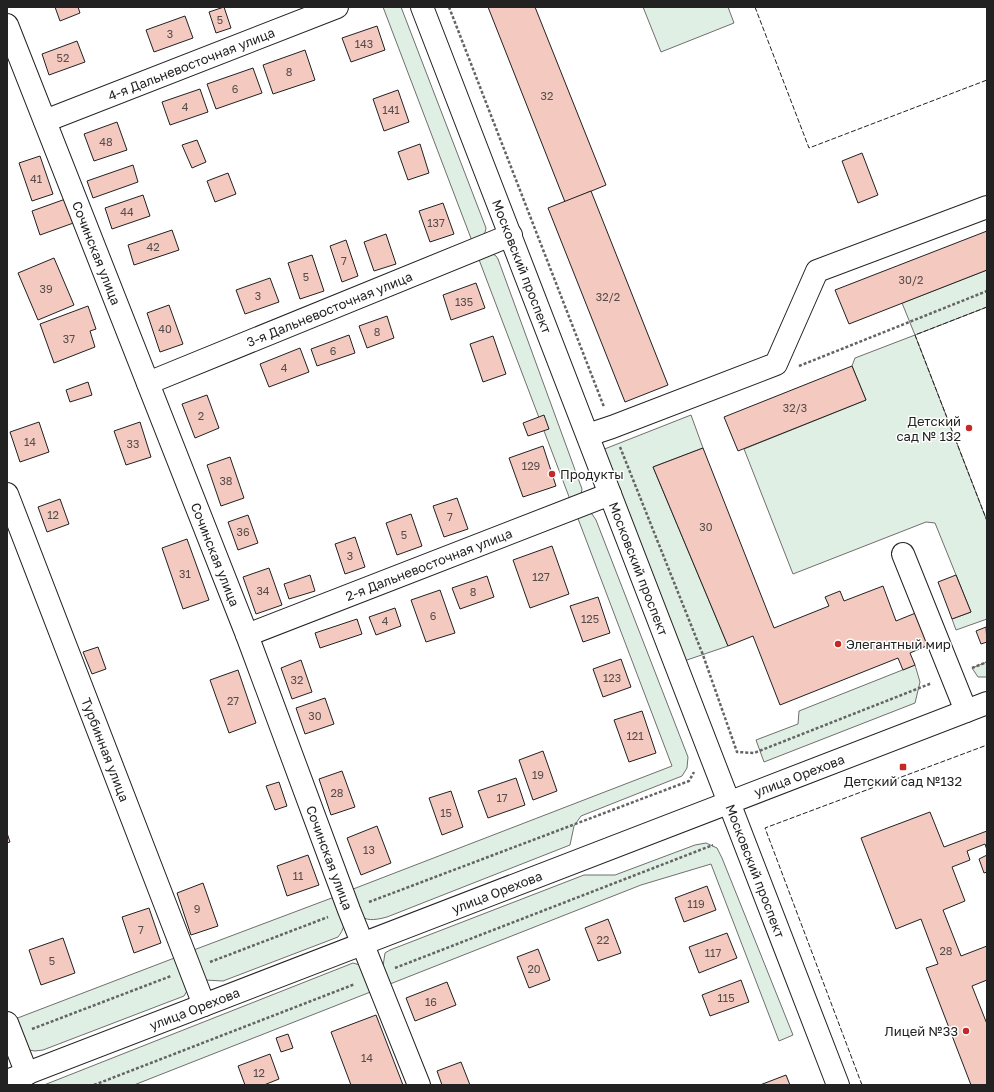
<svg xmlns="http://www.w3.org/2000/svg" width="994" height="1092" font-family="'Golos Text',sans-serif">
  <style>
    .green { fill: #e0efe3; stroke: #6f6f6f }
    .building { fill: #f3c9c0; stroke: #222 }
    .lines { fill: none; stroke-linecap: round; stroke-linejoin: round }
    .minor-casing { stroke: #222; stroke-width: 24 }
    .path { stroke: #646464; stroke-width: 2.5; stroke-dasharray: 3 2; stroke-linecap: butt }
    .minor { stroke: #fff; stroke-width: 22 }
    .fence { stroke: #222; stroke-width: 1; stroke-dasharray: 5 2; stroke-linecap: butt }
    .poi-dot { fill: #c62828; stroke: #fff; stroke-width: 1.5 }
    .labels { text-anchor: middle; stroke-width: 3; stroke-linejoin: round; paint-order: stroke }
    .number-label { font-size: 11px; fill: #564c4a }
    .street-label { font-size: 13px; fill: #222; stroke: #fff }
    .poi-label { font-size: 13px; fill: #222; stroke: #fff; text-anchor: end }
  </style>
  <rect width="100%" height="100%" fill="#fff"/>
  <g class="green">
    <path d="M383,7H401L486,228C485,237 480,238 472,241Z"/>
    <path d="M643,7H728L734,23L661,52Z"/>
    <path d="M493,254L496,256L498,259L582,489L581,494L571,502L478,257Z"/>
    <path d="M987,270V307L915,335L987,521V619L956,630L952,619L971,612L935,523L926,522L793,574L744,449L866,400L852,366L855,358L915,335L902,303Z"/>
    <path d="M691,415L703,448L653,467L728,646L684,661L602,450Z"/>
    <path d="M589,513L592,514L596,520L688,757L687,768L682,776L581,816L574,826L570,845L387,917C358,925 359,914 348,891L672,766L577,516Z"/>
    <path d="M987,662V677H978L972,668Z"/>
    <path d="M915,665L920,682L915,703L764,762L756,740L798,724L799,711Z"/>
    <path d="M706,843L717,848L722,858L793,1035L779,1041L711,864L641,885L390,984L383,966L385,953L390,950L584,875H615L695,845Z"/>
    <path d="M337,896C342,912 350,922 338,937L223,981L205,980L191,951Z"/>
    <path d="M177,957L187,991L184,996L43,1050L35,1051L29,1050L15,1019Z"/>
    <path d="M353,963L360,965L373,991L134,1085H44Z"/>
  </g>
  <g class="building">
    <path d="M55,7H78L80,13L60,21Z"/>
    <path d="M224,7L231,28L216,33L209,12Z"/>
    <path d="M488,7H535L606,185L565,202Z"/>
    <path d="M185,16L193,38L154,52L146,30Z"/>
    <path d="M377,26L385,50L351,62L342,38Z"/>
    <path d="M77,41L85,62L49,75L42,54Z"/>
    <path d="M305,50L315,80L273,94L263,65Z"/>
    <path d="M253,68L262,93L216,109L207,84Z"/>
    <path d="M200,89L208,112L170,125L162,102Z"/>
    <path d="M398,90L409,122L384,131L373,99Z"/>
    <path d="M117,122L127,150L94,161L84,134Z"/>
    <path d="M197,140L206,162L192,168L182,145Z"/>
    <path d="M420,144L429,173L408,180L398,152Z"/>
    <path d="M862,153L878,195L858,203L842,161Z"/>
    <path d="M40,156L53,194L32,201L19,163Z"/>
    <path d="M133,165L138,182L93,198L87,181Z"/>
    <path d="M228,173L236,194L215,202L207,181Z"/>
    <path d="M591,191L668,385L625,402L548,208Z"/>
    <path d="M143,195L150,216L112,229L105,208Z"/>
    <path d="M71,197L79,221L40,235L32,211Z"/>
    <path d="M443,203L454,234L430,242L419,211Z"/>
    <path d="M172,230L179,250L134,265L128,245Z"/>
    <path d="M987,231V270L849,324L835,290Z"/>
    <path d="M386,234L396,264L374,271L364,242Z"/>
    <path d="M346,240L358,276L342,282L330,246Z"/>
    <path d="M312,255L324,291L300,299L288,263Z"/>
    <path d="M54,258L74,305L38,320L18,273Z"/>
    <path d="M270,278L279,302L245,314L236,290Z"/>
    <path d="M476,283L485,308L451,320L443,295Z"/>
    <path d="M169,305L183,344L160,352L147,313Z"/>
    <path d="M88,306L96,329L90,331L95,347L54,363L40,324Z"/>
    <path d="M387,316L394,338L367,348L359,326Z"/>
    <path d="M349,335L355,353L317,366L311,349Z"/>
    <path d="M493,336L506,374L483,382L470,344Z"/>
    <path d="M300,348L309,372L269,387L260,364Z"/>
    <path d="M852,366L866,400L738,451L724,417Z"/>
    <path d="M88,382L92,395L70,402L66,390Z"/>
    <path d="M207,395L219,428L195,438L182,404Z"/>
    <path d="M544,415L549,429L528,436L523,423Z"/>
    <path d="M39,422L49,452L20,462L10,432Z"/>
    <path d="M140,422L151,457L126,465L114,431Z"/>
    <path d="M543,446L556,486L523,497L509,458Z"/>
    <path d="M703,448L774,628L829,606L825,597L840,591L844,601L883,586L896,621L918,612L931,644L910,653L915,665L903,670L898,658L780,705L753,636L728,646L653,467Z"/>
    <path d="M230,457L244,498L221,506L207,465Z"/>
    <path d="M457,498L468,529L444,537L433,506Z"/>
    <path d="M60,499L69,524L47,532L38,507Z"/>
    <path d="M411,514L422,546L397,555L386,523Z"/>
    <path d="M248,515L258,543L238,550L228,522Z"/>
    <path d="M355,537L365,567L345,574L335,544Z"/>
    <path d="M187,539L209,600L183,609L162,548Z"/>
    <path d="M552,546L569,594L530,608L513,560Z"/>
    <path d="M269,568L282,605L256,614L243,577Z"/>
    <path d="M310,575L315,591L289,599L284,584Z"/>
    <path d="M956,575L971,612L952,619L938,582Z"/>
    <path d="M487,576L494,597L460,609L452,588Z"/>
    <path d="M440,590L455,633L426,642L411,600Z"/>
    <path d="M598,597L610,633L583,642L570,606Z"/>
    <path d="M395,608L401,626L376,635L369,617Z"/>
    <path d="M357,619L362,634L320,648L315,633Z"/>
    <path d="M986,627L987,642L981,644L976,631Z"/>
    <path d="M98,647L106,669L92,674L83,652Z"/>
    <path d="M621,659L631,687L603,697L593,669Z"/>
    <path d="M301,660L312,692L292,699L281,668Z"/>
    <path d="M238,670L256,723L229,733L210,680Z"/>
    <path d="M325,698L334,724L305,734L296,708Z"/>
    <path d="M642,711L656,753L629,762L614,720Z"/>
    <path d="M543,751L557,791L533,800L519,760Z"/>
    <path d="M342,771L355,807L331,815L319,779Z"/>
    <path d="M516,778L525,805L488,818L478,791Z"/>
    <path d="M279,782L287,806L275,810L266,786Z"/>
    <path d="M451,791L463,827L442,835L429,798Z"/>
    <path d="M930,812L944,847L987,831V850L985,844L967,851L970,860L952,867L965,901L943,910L961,956L987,946V980L972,986L987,1024V1085H971L926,968L938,964L921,919L896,929L861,838Z"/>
    <path d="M377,826L391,863L361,875L347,838Z"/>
    <path d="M7,833L10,842L7,843Z"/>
    <path d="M308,855L319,885L287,896L277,866Z"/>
    <path d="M987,855V872L984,873L979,859Z"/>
    <path d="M203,883L218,926L191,935L177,893Z"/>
    <path d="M707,886L716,910L684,922L675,898Z"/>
    <path d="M149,908L161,943L134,953L122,917Z"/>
    <path d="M608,919L621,953L598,961L585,928Z"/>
    <path d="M727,933L737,958L699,973L689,947Z"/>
    <path d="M63,938L75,973L41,985L29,950Z"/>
    <path d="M538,949L550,980L529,988L517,957Z"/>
    <path d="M741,980L749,1002L710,1016L702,995Z"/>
    <path d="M447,982L456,1005L415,1021L406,998Z"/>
    <path d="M376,1015L403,1085H351L331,1032Z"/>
    <path d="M288,1034L293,1048L281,1052L276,1038Z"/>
    <path d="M270,1054L279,1079L264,1085H245L238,1066Z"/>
    <path d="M461,1062L470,1085H442L437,1071Z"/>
    <path d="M786,1075L790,1085H760Z"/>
  </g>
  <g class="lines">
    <defs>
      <g id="minor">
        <path id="s1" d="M422,7L838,1085"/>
        <path id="s2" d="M7,25L247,635L349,910L419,1085"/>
        <path id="s3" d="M45,121L337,7"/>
        <path id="s4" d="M148,383L511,235"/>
        <path d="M588,435L612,427L776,364L817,271L987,207"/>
        <path id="s5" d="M7,494L204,1005"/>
        <path d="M903,554L966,711"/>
        <path id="s6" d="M247,635L610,494"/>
        <path d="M7,1023L27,1074"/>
        <path id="s7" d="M7,1081L987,703"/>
      </g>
    </defs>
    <use href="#minor" class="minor-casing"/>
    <g class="path">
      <path d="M449,7L604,407"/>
      <path d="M799,366L987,291"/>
      <path d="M620,447L703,655L737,752L754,753L932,683"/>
      <path d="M972,668L987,662"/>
      <path d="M369,902L689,781L694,772"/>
      <path d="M210,962L328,917"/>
      <path d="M395,968L713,845"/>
      <path d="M32,1029L171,976"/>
      <path d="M94,1085L355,984"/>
    </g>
    <use href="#minor" class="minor"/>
    <g class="fence">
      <path d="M755,7L809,148L987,80"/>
      <path d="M987,307L915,335L987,521"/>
      <path d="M862,1085L765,828L987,745"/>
    </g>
  </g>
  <g class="poi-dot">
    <circle cx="969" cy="428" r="4"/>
    <circle cx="552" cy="474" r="4"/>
    <circle cx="838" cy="644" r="4"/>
    <rect x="899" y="763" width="8" height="8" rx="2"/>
    <circle cx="966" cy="1031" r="4"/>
  </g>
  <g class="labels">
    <g class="number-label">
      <text x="220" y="24">5</text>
      <text x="170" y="38">3</text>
      <text x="364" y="48">143</text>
      <text x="63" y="62">52</text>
      <text x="289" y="76">8</text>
      <text x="235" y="93">6</text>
      <text x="547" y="100">32</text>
      <text x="185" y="111">4</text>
      <text x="391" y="114">141</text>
      <text x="106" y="146">48</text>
      <text x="36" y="183">41</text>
      <text x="127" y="216">44</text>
      <text x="436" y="227">137</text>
      <text x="153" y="251">42</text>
      <text x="344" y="265">7</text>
      <text x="306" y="281">5</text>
      <text x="911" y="284">30/2</text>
      <text x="46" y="293">39</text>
      <text x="258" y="300">3</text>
      <text x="608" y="301">32/2</text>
      <text x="464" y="306">135</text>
      <text x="165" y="333">40</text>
      <text x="377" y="336">8</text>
      <text x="69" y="343">37</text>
      <text x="333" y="355">6</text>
      <text x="284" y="372">4</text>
      <text x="795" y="412">32/3</text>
      <text x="201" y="420">2</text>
      <text x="30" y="446">14</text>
      <text x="133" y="448">33</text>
      <text x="531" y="470">129</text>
      <text x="226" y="485">38</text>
      <text x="53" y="519">12</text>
      <text x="450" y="521">7</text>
      <text x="706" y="531">30</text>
      <text x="243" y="536">36</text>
      <text x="404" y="539">5</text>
      <text x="350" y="560">3</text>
      <text x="185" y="578">31</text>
      <text x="541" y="581">127</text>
      <text x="263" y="595">34</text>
      <text x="473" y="596">8</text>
      <text x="433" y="620">6</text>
      <text x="590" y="623">125</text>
      <text x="385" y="625">4</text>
      <text x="612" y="682">123</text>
      <text x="297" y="684">32</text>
      <text x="233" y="705">27</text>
      <text x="315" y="720">30</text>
      <text x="635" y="740">121</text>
      <text x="538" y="779">19</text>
      <text x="337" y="797">28</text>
      <text x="502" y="802">17</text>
      <text x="446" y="817">15</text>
      <text x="369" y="854">13</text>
      <text x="298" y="880">11</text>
      <text x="696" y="908">119</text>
      <text x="197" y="913">9</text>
      <text x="141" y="934">7</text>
      <text x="603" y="944">22</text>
      <text x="946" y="955">28</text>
      <text x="713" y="957">117</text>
      <text x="52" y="965">5</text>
      <text x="534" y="973">20</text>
      <text x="726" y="1002">115</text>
      <text x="431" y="1006">16</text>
      <text x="367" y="1062">14</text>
      <text x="259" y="1077">12</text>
    </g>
    <g class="street-label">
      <text dy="5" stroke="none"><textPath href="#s3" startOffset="157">4-я Дальневосточная улица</textPath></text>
      <text dy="5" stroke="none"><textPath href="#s2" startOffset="245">Сочинская улица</textPath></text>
      <text dy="5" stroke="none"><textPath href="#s1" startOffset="278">Московский проспект</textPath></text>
      <text dy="5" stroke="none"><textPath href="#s4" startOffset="196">3-я Дальневосточная улица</textPath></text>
      <text dy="5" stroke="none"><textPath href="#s2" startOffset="569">Сочинская улица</textPath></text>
      <text dy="5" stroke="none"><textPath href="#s6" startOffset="195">2-я Дальневосточная улица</textPath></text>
      <text dy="5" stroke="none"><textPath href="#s1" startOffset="602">Московский проспект</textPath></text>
      <text dy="5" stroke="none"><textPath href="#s5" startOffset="274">Турбинная улица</textPath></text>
      <text dy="5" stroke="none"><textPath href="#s7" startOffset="849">улица Орехова</textPath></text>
      <text dy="5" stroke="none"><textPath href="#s2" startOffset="893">Сочинская улица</textPath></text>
      <text dy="5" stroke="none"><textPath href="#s1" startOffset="926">Московский проспект</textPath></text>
      <text dy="5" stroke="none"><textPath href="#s7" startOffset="525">улица Орехова</textPath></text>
      <text dy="5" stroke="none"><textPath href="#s7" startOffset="201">улица Орехова</textPath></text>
    </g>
    <g class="poi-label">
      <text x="961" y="426">Детский<tspan x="961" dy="15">сад № 132</tspan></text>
      <text x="560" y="479" text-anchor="start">Продукты</text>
      <text x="846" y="649" text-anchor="start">Элегантный мир</text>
      <text x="903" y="786" text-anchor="middle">Детский сад №132</text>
      <text x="958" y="1036">Лицей №33</text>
    </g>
  </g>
  <rect width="994" height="1092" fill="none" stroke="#222222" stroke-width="16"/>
</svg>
